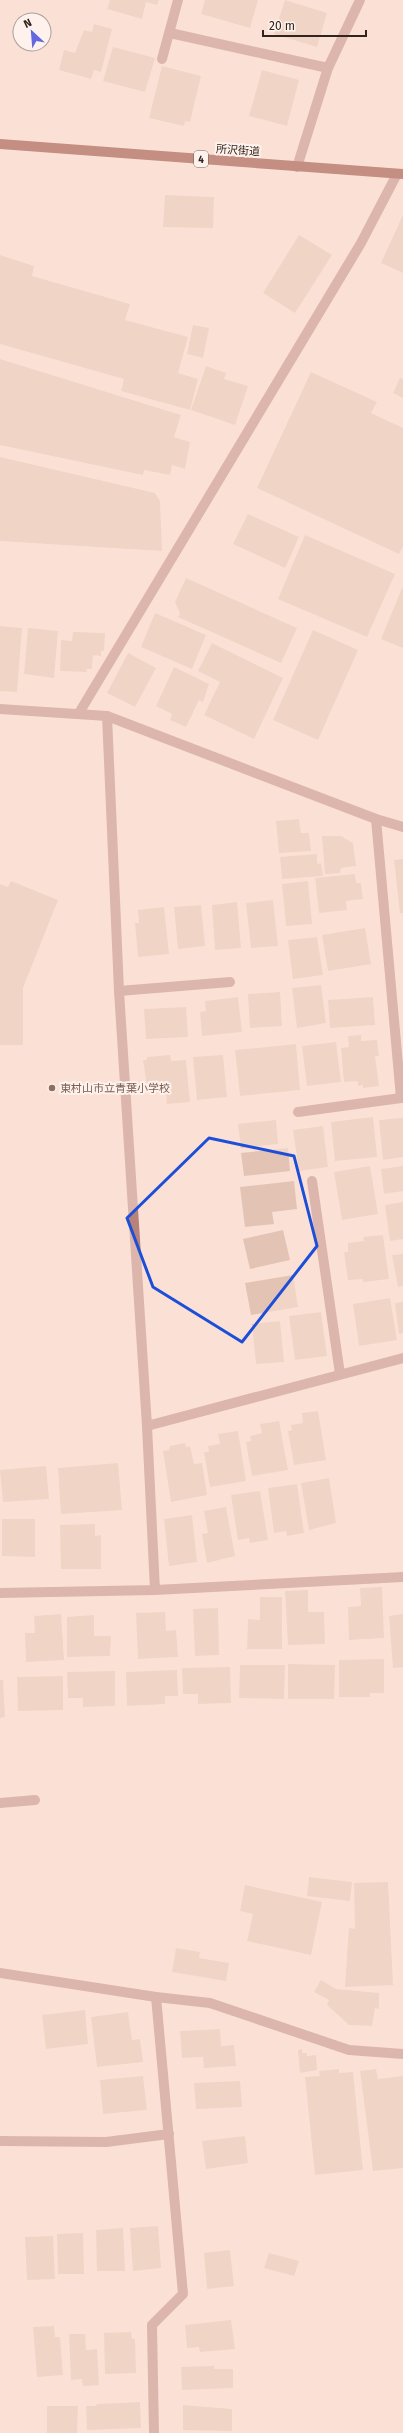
<svg xmlns="http://www.w3.org/2000/svg" width="403" height="2433" font-family="'Fira Sans','Noto Sans JP',sans-serif">
  <style>
    .building { fill: #e3c3b4 }
    .lines { fill: none; stroke-linecap: round; stroke-linejoin: round }
    .minor { stroke: #b6827a; stroke-width: 10 }
    .major { stroke: #82291f; stroke-width: 10 }
    .marked { fill: none; stroke: #1d4ed8; stroke-width: 3; stroke-linejoin: round }
    .education-dot { fill: #8d6e63; stroke: #fff1eb; stroke-width: 1.5 }
    .labels { text-anchor: middle; stroke-width: 4; stroke-linejoin: round; paint-order: stroke }
    .shield { fill: #fff1eb; stroke: #6e625c; stroke-width: 1 }
    .shield-label { font-size: 10px; font-weight: bold; fill: #30241e }
    .street-label { font-size: 11px; fill: #30241e; stroke: #fff1eb }
    .education-label { font-size: 11px; fill: #785e54; stroke: #fff1eb; text-anchor: start }
  </style>
  <rect width="100%" height="100%" fill="#fbe1d5"/>
  <g class="building">
    <path d="M110,0H159L157,5L146,2L142,19L107,9Z"/>
    <path d="M205,0H258L250,28L201,14Z"/>
    <path d="M285,0L327,13L317,47L274,34Z"/>
    <path d="M94,24L112,29L101,72L94,70L91,79L59,70L64,50L75,53L84,30L92,32Z"/>
    <path d="M113,47L155,58L145,92L103,81Z"/>
    <path d="M162,66L201,76L190,122L185,121L184,126L149,118Z"/>
    <path d="M262,70L299,80L287,126L249,116Z"/>
    <path d="M165,195L214,197L213,228L163,227Z"/>
    <path d="M403,215V273L381,263Z"/>
    <path d="M299,235L332,255L295,313L263,293Z"/>
    <path d="M0,255L34,266L32,276L130,304L125,320L188,337L178,373L198,379L190,410L121,391L124,379L0,344Z"/>
    <path d="M193,325L209,328L203,358L187,354Z"/>
    <path d="M0,359L181,415L174,437L190,442L185,469L172,465L170,475L144,470L143,475L0,445Z"/>
    <path d="M206,366L226,373L224,379L248,386L235,425L191,410Z"/>
    <path d="M311,372L377,402L371,413L403,428V546L399,554L257,488Z"/>
    <path d="M400,378L403,379V398L393,393Z"/>
    <path d="M0,457L155,493L160,501L162,551L0,541Z"/>
    <path d="M248,514L299,537L285,568L233,544Z"/>
    <path d="M305,535L395,574L367,637L278,599Z"/>
    <path d="M186,578L297,628L281,663L178,617L180,614L175,602Z"/>
    <path d="M402,588L403,589V648L381,639Z"/>
    <path d="M155,613L206,635L192,669L141,647Z"/>
    <path d="M0,626L22,628L17,692L0,691Z"/>
    <path d="M28,628L58,631L54,678L24,674Z"/>
    <path d="M313,630L358,650L318,740L273,720Z"/>
    <path d="M73,632L105,633L104,651H101V656L93,655L92,669H86L87,672L60,671L61,640L72,641Z"/>
    <path d="M212,643L283,678L254,739L204,715L220,682L198,671Z"/>
    <path d="M128,653L156,668L135,707L107,693Z"/>
    <path d="M174,667L209,684L203,702L199,700L186,727L170,720L172,714L156,706Z"/>
    <path d="M299,819L301,833H309L311,851L279,853L276,821Z"/>
    <path d="M322,836H341L353,843L356,866L341,868L340,873L325,874Z"/>
    <path d="M317,854V864L321,863L323,876L282,879L280,857Z"/>
    <path d="M403,859V913H400L394,860Z"/>
    <path d="M355,874L356,883H361L363,899L346,901L347,910L319,913L315,878Z"/>
    <path d="M11,881L58,900L23,988V1045H0V884L8,887Z"/>
    <path d="M308,881L312,924L286,926L282,884Z"/>
    <path d="M273,900L278,946L251,948L246,903Z"/>
    <path d="M237,902L241,948L215,950L212,905Z"/>
    <path d="M201,905L205,946L178,949L174,907Z"/>
    <path d="M164,907L169,954L138,957L135,923H139L138,910Z"/>
    <path d="M365,928L371,964L328,971L322,935Z"/>
    <path d="M317,937L323,975L293,979L288,940Z"/>
    <path d="M321,985L326,1023L297,1028L292,988Z"/>
    <path d="M280,992L282,1026L250,1028L248,994Z"/>
    <path d="M238,997L242,1032L202,1036L200,1012L206,1011L205,1001Z"/>
    <path d="M373,997L375,1025L330,1028L328,1000Z"/>
    <path d="M186,1007L188,1037L146,1039L144,1009Z"/>
    <path d="M361,1035V1041L377,1040L379,1056H375L379,1086L363,1088V1085L358,1086V1081L344,1082L341,1048L349,1047L348,1036Z"/>
    <path d="M336,1042L341,1082L307,1086L302,1046Z"/>
    <path d="M296,1044L300,1090L240,1096L235,1050Z"/>
    <path d="M170,1055L171,1061L186,1060L190,1102L167,1104L166,1088H155L154,1084L147,1085L143,1060H147V1057Z"/>
    <path d="M223,1055L227,1097L197,1100L193,1057Z"/>
    <path d="M373,1117L377,1157L335,1161L331,1122Z"/>
    <path d="M403,1118V1157L383,1160L379,1120Z"/>
    <path d="M276,1120L278,1144L241,1148L238,1124Z"/>
    <path d="M323,1126L328,1167L299,1171L293,1130Z"/>
    <path d="M288,1148L290,1171L244,1176L241,1153Z"/>
    <path d="M370,1166L378,1214L342,1220L334,1172Z"/>
    <path d="M403,1166V1191L384,1194L381,1169Z"/>
    <path d="M294,1181L297,1209L272,1212L274,1224L245,1227L240,1187Z"/>
    <path d="M403,1202V1239L390,1241L385,1205Z"/>
    <path d="M283,1230L290,1260L250,1269L243,1239Z"/>
    <path d="M383,1235L389,1279L363,1282V1279L348,1280L344,1252H348V1243L364,1241L363,1237Z"/>
    <path d="M403,1254V1286L398,1287L392,1255Z"/>
    <path d="M293,1275L298,1307L251,1315L245,1283Z"/>
    <path d="M390,1298L397,1340L359,1346L353,1304Z"/>
    <path d="M403,1302V1333L399,1334L395,1303Z"/>
    <path d="M321,1312L327,1356L295,1360L289,1316Z"/>
    <path d="M280,1321L284,1362L256,1364L252,1324Z"/>
    <path d="M318,1411L326,1460L294,1465L288,1431L292,1430L291,1425L303,1423L302,1413Z"/>
    <path d="M279,1421L288,1470L252,1476L246,1442L251,1441L250,1436L262,1433L260,1424Z"/>
    <path d="M238,1431L246,1481L210,1487L204,1452H209L208,1446L220,1444L218,1434Z"/>
    <path d="M185,1443L186,1447L190,1446L194,1464L202,1463L207,1495L171,1502L163,1451L169,1450L170,1446Z"/>
    <path d="M118,1463L122,1510L61,1514L58,1468Z"/>
    <path d="M46,1466L49,1499L3,1502L0,1470Z"/>
    <path d="M329,1478L336,1523L309,1530L301,1483Z"/>
    <path d="M297,1484L304,1533L287,1536L286,1531L274,1533L268,1488Z"/>
    <path d="M260,1491L268,1540L250,1543L249,1538L238,1540L231,1495Z"/>
    <path d="M226,1507L235,1556L207,1563L202,1534L208,1533L204,1511Z"/>
    <path d="M192,1515L197,1562L169,1566L164,1519Z"/>
    <path d="M2,1519H35V1557L2,1556Z"/>
    <path d="M95,1524V1536L101,1535V1569H61L60,1525Z"/>
    <path d="M382,1587L384,1638L349,1640L348,1607L361,1606L360,1588Z"/>
    <path d="M308,1590V1612H324L325,1644L288,1645L285,1591Z"/>
    <path d="M260,1597H282V1649H247L248,1619L260,1620Z"/>
    <path d="M218,1608L219,1655L195,1656L193,1609Z"/>
    <path d="M165,1612L166,1631L176,1630L178,1657L138,1659L136,1613Z"/>
    <path d="M61,1614L64,1660L26,1662L25,1633H35L34,1616Z"/>
    <path d="M403,1614V1667L393,1668L389,1616Z"/>
    <path d="M94,1615V1636H111L110,1656L67,1657V1617Z"/>
    <path d="M384,1659V1693H370V1697H339V1660Z"/>
    <path d="M288,1664L335,1665L334,1699H288Z"/>
    <path d="M240,1665H285L284,1699L239,1698Z"/>
    <path d="M230,1667L231,1703L198,1704V1694H183L182,1668Z"/>
    <path d="M177,1670L178,1696H165V1704L127,1706L126,1672Z"/>
    <path d="M115,1671V1706L83,1707V1698H68L67,1672Z"/>
    <path d="M63,1676V1710L18,1711L17,1677Z"/>
    <path d="M0,1680H3L5,1717L0,1718Z"/>
    <path d="M309,1877L352,1882L350,1901L307,1896Z"/>
    <path d="M388,1882L393,1985L345,1987L349,1928L355,1929L354,1883Z"/>
    <path d="M245,1885L322,1902L311,1955L247,1941L253,1914L240,1911Z"/>
    <path d="M176,1948L200,1952L199,1958L229,1963L226,1981L172,1972Z"/>
    <path d="M321,1980L336,1989L379,1993V2009L375,2008L372,2026L349,2025L327,2005L329,2000L314,1992Z"/>
    <path d="M85,2010L88,2044L46,2049L42,2015Z"/>
    <path d="M128,2012L132,2040L140,2039L143,2062L97,2067L91,2017Z"/>
    <path d="M220,2029L221,2046L234,2045L236,2066L204,2068L203,2057L182,2058L180,2031Z"/>
    <path d="M302,2049V2053H307V2056L316,2055L317,2070L300,2073L298,2050Z"/>
    <path d="M339,2069V2073L353,2072L363,2170L315,2175L305,2077L320,2076L319,2071Z"/>
    <path d="M376,2069L378,2079L403,2076V2168L373,2171L360,2071Z"/>
    <path d="M143,2076L147,2110L103,2114L100,2080Z"/>
    <path d="M240,2081L242,2107L196,2109L194,2083Z"/>
    <path d="M245,2136L248,2163L206,2169L202,2141Z"/>
    <path d="M158,2226L161,2268L133,2271L130,2228Z"/>
    <path d="M123,2228L125,2271H97L96,2230Z"/>
    <path d="M83,2233L84,2274H58L57,2234Z"/>
    <path d="M53,2236L55,2279L27,2280L25,2237Z"/>
    <path d="M230,2250L234,2286L207,2289L204,2253Z"/>
    <path d="M269,2253L299,2261L294,2276L264,2268Z"/>
    <path d="M231,2320L235,2349L200,2352L199,2347L187,2348L185,2325Z"/>
    <path d="M54,2326L55,2337H60L63,2375L37,2377L33,2327Z"/>
    <path d="M131,2332L132,2339H135L136,2373L105,2374L104,2333Z"/>
    <path d="M69,2334H85L86,2350L97,2349L99,2385L83,2386L82,2379L71,2380Z"/>
    <path d="M214,2366V2369H233V2388L182,2390L181,2367Z"/>
    <path d="M140,2402L141,2428L87,2430L86,2406H96L97,2404Z"/>
    <path d="M183,2405L232,2409V2431L183,2430Z"/>
    <path d="M47,2406H78L77,2433H47Z"/>
  </g>
  <g class="lines">
    <g class="minor">
      <path d="M170,33L328,68"/>
      <path d="M162,59L178,0"/>
      <path d="M297,167L328,68L360,0"/>
      <path d="M0,709L107,716L376,819L403,827"/>
      <path d="M79,713L361,243L397,174"/>
      <path d="M107,716L119,991L147,1426L155,1590"/>
      <path d="M376,819L401,1098H403"/>
      <path d="M119,991L230,982"/>
      <path d="M298,1112L401,1098"/>
      <path d="M312,1181L340,1374"/>
      <path d="M147,1426L403,1358"/>
      <path d="M0,1593L155,1590L403,1577"/>
      <path d="M0,1803L35,1800"/>
      <path d="M0,1973L156,1997L210,2003L349,2050L403,2054"/>
      <path d="M0,2141L106,2142L169,2134"/>
      <path d="M154,2433L152,2325L183,2294L156,1997"/>
    </g>
    <path class="major" d="M0,144L403,174"/>
  </g>
  <path d="M0 0H403V2433H0ZM209,1138L294,1156L317,1246L242,1342L153,1287L127,1218Z" fill="#fbe1d5" fill-opacity=".55" fill-rule="evenodd"/>
  <path class="marked" d="M209,1138L294,1156L317,1246L242,1342L153,1287L127,1218Z"/>
  <circle class="education-dot" cx="52" cy="1088" r="4"/>
  <g class="labels">
    <rect class="shield" x="194" y="151" width="14" height="16" rx="3"/>
    <g class="shield-label">
      <text x="201" y="163">4</text>
    </g>
    <g class="street-label">
      <text transform="translate(238 150) rotate(4)" y="4">所沢街道</text>
    </g>
    <g class="education-label">
      <text x="60" y="1092">東村山市立青葉小学校</text>
    </g>
  </g>
  <g transform="translate(32 32) rotate(334)"><circle r="19" fill="#fff1eb" stroke="#ac9f99"/>
  <path d="M0-3L7 15L0 10L-7 15Z" fill="#6367e0"/>
  <text y="-6" font-size="11" font-weight="bold" text-anchor="middle" fill="#30241e">N</text>
  </g>
  <path d="M263 30v6h103v-6" fill="none" stroke="#30241e" stroke-width="2"/>
  <text x="269" y="30" font-size="12" fill="#30241e" stroke="#fff1eb" stroke-width="3" paint-order="stroke">20 m</text>
</svg>
